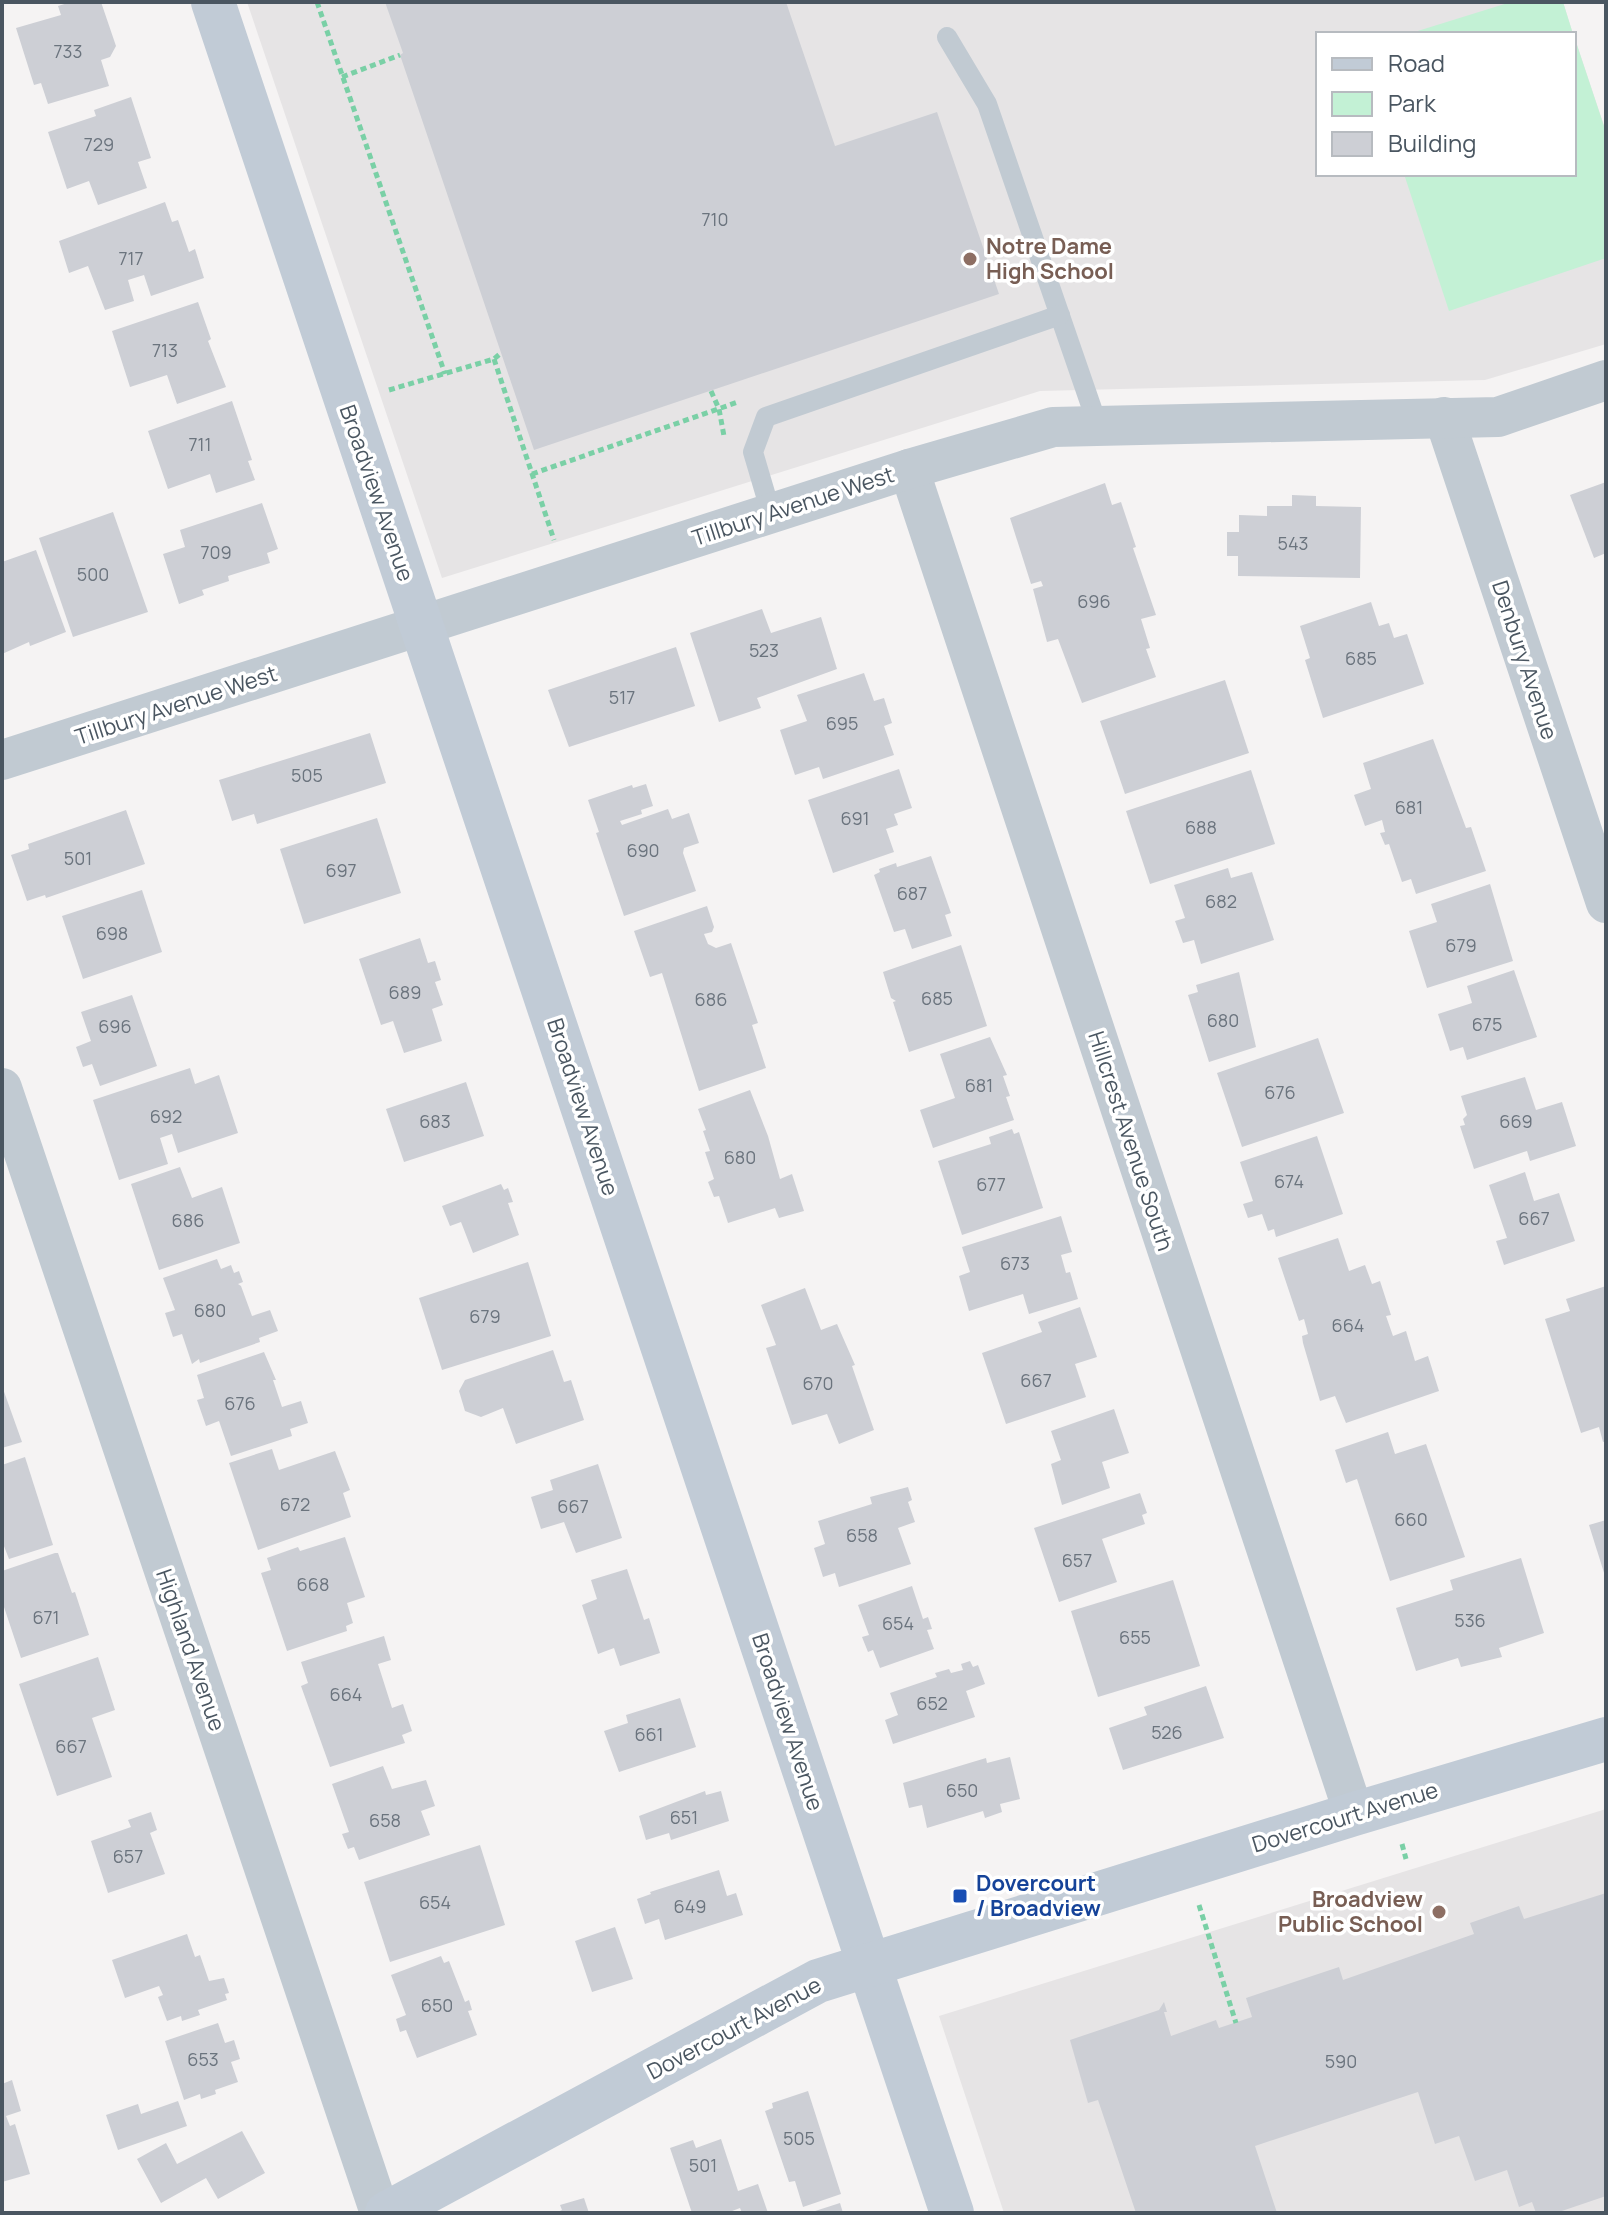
<svg xmlns="http://www.w3.org/2000/svg" width="1608" height="2215" font-family="Manrope,sans-serif">
  <style>
    .education { fill: #e6e4e5 }
    .green { fill: #c3f1d5 }
    .building { fill: #cdcfd5 }
    .lines { fill: none; stroke-linecap: round; stroke-linejoin: round }
    .path { stroke: #7ad0a6; stroke-width: 5; stroke-dasharray: 6 4; stroke-linecap: butt }
    .lane { stroke: #c1cad2; stroke-width: 20 }
    .street { stroke: #c1cad2; stroke-width: 40 }
    .secondary { stroke: #c1cbd6; stroke-width: 44 }
    .education-dot { fill: #8d6e63; stroke: #fff; stroke-width: 3 }
    .transit-dot { fill: #1a4fb4; stroke: #fff; stroke-width: 3 }
    .labels { text-anchor: middle; stroke-width: 7; stroke-linejoin: round; paint-order: stroke }
    .number-label { font-size: 18px; fill: #6b747e }
    .education-label { font-size: 22px; font-weight: bold; fill: #785e54; stroke: #fff; text-anchor: start }
    .street-label { font-size: 22px; fill: #4a5661; stroke: #fff }
    .transit-label { font-size: 22px; font-weight: bold; fill: #164399; stroke: #fff; text-anchor: start }
  </style>
  <rect width="100%" height="100%" fill="#f5f3f3"/>
  <g class="education">
    <path d="M247,2H1563L1573,34H1318V174H1574V36L1606,132V344L1485,380L1040,391L442,578Z"/>
    <path d="M1606,1809V2213H1004L939,2016Z"/>
  </g>
  <g class="green">
    <path d="M1511,2H1563L1573,34H1408Z"/>
    <path d="M1574,36L1606,132V258L1449,311L1404,174H1574Z"/>
  </g>
  <g class="building">
    <path d="M71,2H101L116,46L110,57L101,60L109,86L48,104L41,83L34,85L16,28L61,15L58,6Z"/>
    <path d="M385,2H786L835,146L937,112L999,294L534,450L400,55L403,53Z"/>
    <path d="M131,97L151,158L138,162L147,188L98,205L89,181L67,189L48,132L96,116L94,110Z"/>
    <path d="M165,202L172,222L178,220L189,252L195,249L204,278L151,296L144,275L128,280L134,301L105,310L88,266L69,273L59,241Z"/>
    <path d="M198,302L211,339L208,341L226,387L177,404L167,375L130,387L112,331Z"/>
    <path d="M232,401L252,460L248,461L255,480L216,493L210,474L168,489L148,431Z"/>
    <path d="M1606,482V553L1594,558L1570,495Z"/>
    <path d="M1105,483L1112,505L1121,502L1136,547L1133,548L1156,615L1141,619L1150,648L1146,649L1156,677L1082,703L1058,639L1047,642L1033,589L1043,586L1041,581L1031,584L1010,518Z"/>
    <path d="M1292,495L1316,496V506L1361,507L1360,578L1238,576V556H1227V532H1239V515L1267,516V506H1292Z"/>
    <path d="M262,503L278,549L267,553L270,563L228,576L229,581L202,590L204,595L179,604L163,554L185,547L180,530Z"/>
    <path d="M113,512L148,612L73,637L39,538Z"/>
    <path d="M36,550L66,632L30,646L29,642L2,654V562Z"/>
    <path d="M1371,602L1379,626L1389,623L1394,638L1407,634L1424,684L1323,718L1305,660L1310,658L1300,626Z"/>
    <path d="M762,609L771,633L821,617L837,669L757,698L761,708L719,722L690,633Z"/>
    <path d="M676,647L695,706L569,747L548,690Z"/>
    <path d="M864,673L874,701L884,698L892,723L884,726L894,755L823,779L819,767L795,775L780,730L807,721L797,695Z"/>
    <path d="M1225,680L1249,753L1125,794L1100,721Z"/>
    <path d="M370,733L386,783L257,824L254,814L232,821L219,780Z"/>
    <path d="M1433,739L1466,828L1471,827L1486,871L1416,894L1411,879L1402,882L1389,844L1385,845L1380,833L1385,832L1382,820L1365,826L1354,795L1371,789L1363,763Z"/>
    <path d="M899,769L912,808L894,814L898,825L886,829L894,852L833,873L808,800Z"/>
    <path d="M1251,770L1275,844L1150,884L1126,811Z"/>
    <path d="M646,784L653,806L641,810L642,814L620,821L622,825L668,809L672,819L689,813L699,843L684,848L683,853L696,891L624,916L596,833L599,832L588,800L632,785L633,788Z"/>
    <path d="M126,810L145,864L46,898L45,895L27,901L11,855L29,849L28,844Z"/>
    <path d="M377,818L401,893L304,924L280,849Z"/>
    <path d="M931,856L951,913L945,915L952,936L912,949L905,929L894,932L874,875L880,872L879,869L896,863L897,867Z"/>
    <path d="M1228,868L1231,878L1252,872L1274,940L1201,964L1194,940L1183,943L1175,921L1185,918L1174,885Z"/>
    <path d="M1490,884L1513,961L1427,988L1409,931L1437,922L1431,904Z"/>
    <path d="M142,890L162,952L83,979L62,916Z"/>
    <path d="M707,906L714,927L712,932L704,934L708,944L716,948L731,943L758,1023L752,1025L766,1068L699,1091L662,973L650,977L634,931Z"/>
    <path d="M420,938L428,963L435,961L441,980L435,982L443,1005L432,1009L442,1041L404,1053L393,1021L381,1025L359,959Z"/>
    <path d="M961,945L987,1026L909,1052L893,1002L896,1001L891,998L883,972Z"/>
    <path d="M1514,970L1537,1037L1467,1060L1463,1047L1450,1051L1438,1014L1472,1003L1467,986Z"/>
    <path d="M1239,972L1256,1047L1209,1062L1188,995L1198,992L1196,985Z"/>
    <path d="M132,995L157,1066L100,1086L92,1064L83,1067L76,1047L91,1041L81,1012Z"/>
    <path d="M990,1037L1007,1075L1003,1076L1010,1096L1006,1097L1014,1120L933,1148L920,1110L955,1098L940,1054Z"/>
    <path d="M1318,1038L1344,1113L1242,1147L1217,1073Z"/>
    <path d="M190,1068L195,1084L219,1075L238,1133L178,1153L172,1134L160,1138L168,1164L119,1180L93,1100Z"/>
    <path d="M1525,1077L1536,1110L1562,1102L1576,1146L1530,1161L1527,1151L1474,1169L1460,1126L1465,1125L1463,1119L1467,1115L1461,1096Z"/>
    <path d="M466,1082L484,1136L404,1162L386,1109Z"/>
    <path d="M750,1090L768,1136L780,1179L792,1174L804,1211L779,1218L775,1208L728,1223L719,1196L714,1197L708,1182L714,1179L705,1152L710,1151L703,1131L706,1130L698,1109Z"/>
    <path d="M1012,1129L1014,1134L1019,1132L1043,1208L962,1235L938,1161L991,1144L989,1137Z"/>
    <path d="M1317,1136L1343,1214L1276,1237L1274,1229L1268,1231L1262,1214L1248,1218L1243,1204L1253,1201L1240,1162Z"/>
    <path d="M180,1167L192,1198L222,1187L240,1243L159,1270L131,1184Z"/>
    <path d="M1525,1172L1534,1201L1559,1193L1575,1241L1504,1265L1496,1241L1507,1238L1489,1185Z"/>
    <path d="M501,1184L504,1190L508,1188L513,1202L508,1203L519,1235L473,1253L461,1222L450,1226L442,1206Z"/>
    <path d="M1061,1216L1072,1252L1061,1255L1066,1273L1070,1272L1078,1299L1029,1314L1023,1294L969,1311L959,1276L970,1272L962,1247Z"/>
    <path d="M1338,1238L1349,1271L1365,1265L1372,1284L1380,1281L1391,1315L1386,1316L1393,1336L1406,1331L1415,1361L1428,1356L1439,1391L1346,1423L1335,1396L1320,1401L1303,1343L1302,1336L1308,1334L1304,1319L1299,1321L1278,1258Z"/>
    <path d="M217,1259L221,1269L231,1265L234,1273L239,1271L243,1282L238,1284L241,1286L252,1316L270,1310L278,1331L259,1338L260,1342L200,1363L199,1359L192,1364L182,1334L173,1337L165,1313L175,1310L163,1278Z"/>
    <path d="M528,1262L551,1336L442,1370L419,1298Z"/>
    <path d="M1606,1286V1441L1603,1442L1599,1427L1581,1433L1545,1319L1570,1311L1566,1299Z"/>
    <path d="M805,1288L821,1330L837,1324L855,1365L852,1366L874,1430L839,1444L827,1414L792,1425L766,1348L776,1345L761,1305Z"/>
    <path d="M1080,1307L1097,1357L1075,1364L1086,1397L1006,1424L982,1353L1042,1332L1038,1322Z"/>
    <path d="M553,1350L564,1382L571,1380L584,1420L516,1444L503,1408L481,1417L465,1411L459,1391L465,1380Z"/>
    <path d="M264,1352L276,1380H273L282,1407L301,1401L308,1423L290,1429L292,1436L231,1456L219,1421L206,1426L197,1400L204,1398L197,1375Z"/>
    <path d="M2,1386L22,1442L2,1448Z"/>
    <path d="M1114,1409L1129,1453L1102,1462L1110,1488L1062,1505L1051,1464L1061,1460L1051,1431Z"/>
    <path d="M1388,1432L1395,1454L1426,1444L1465,1557L1390,1581L1357,1479L1346,1483L1335,1450Z"/>
    <path d="M272,1449L279,1470L335,1451L350,1490L343,1493L351,1517L258,1550L229,1463Z"/>
    <path d="M25,1457L53,1545L9,1559L2,1541V1465Z"/>
    <path d="M598,1464L622,1538L576,1553L564,1522L541,1529L531,1497L553,1490L550,1480Z"/>
    <path d="M908,1487L912,1500L908,1502L915,1522L898,1528L911,1564L839,1587L835,1573L823,1577L814,1548L825,1544L818,1521L872,1504L870,1497Z"/>
    <path d="M1140,1493L1147,1513L1142,1515L1145,1524L1102,1539L1117,1582L1059,1602L1034,1528Z"/>
    <path d="M1606,1520V1576H1605L1589,1525Z"/>
    <path d="M345,1537L365,1597L347,1603L353,1623L346,1626L347,1631L287,1651L261,1573L271,1570L267,1558L298,1547L300,1551Z"/>
    <path d="M55,1553H58L72,1593L75,1592L89,1635L21,1658L2,1601V1571Z"/>
    <path d="M1521,1558L1544,1633L1499,1648L1502,1657L1461,1667L1458,1658L1416,1671L1396,1608L1453,1590L1450,1580Z"/>
    <path d="M627,1569L644,1620L649,1618L660,1653L620,1666L614,1648L598,1654L582,1605L597,1599L591,1580Z"/>
    <path d="M1173,1580L1200,1666L1098,1697L1071,1611Z"/>
    <path d="M912,1586L923,1619L928,1617L932,1629L927,1630L934,1649L880,1668L873,1650L868,1652L862,1637L869,1635L858,1605Z"/>
    <path d="M384,1636L391,1660L378,1664L392,1708L403,1704L412,1731L402,1735L405,1743L330,1767L301,1686L308,1683L301,1662Z"/>
    <path d="M98,1657L115,1710L92,1718L112,1777L57,1796L19,1684Z"/>
    <path d="M970,1661L973,1667L978,1665L985,1684L966,1691L975,1717L893,1744L885,1720L898,1715L890,1693L937,1677L935,1673L949,1669L951,1673L963,1670L961,1664Z"/>
    <path d="M1206,1686L1224,1738L1123,1770L1109,1728L1147,1715L1144,1707Z"/>
    <path d="M680,1698L696,1747L619,1772L604,1731L628,1723L626,1715Z"/>
    <path d="M1010,1757L1020,1799L1000,1804L1002,1812L985,1818L983,1811L927,1828L922,1805L909,1808L903,1783L986,1758L987,1763Z"/>
    <path d="M383,1766L392,1789L426,1780L435,1806L421,1811L430,1835L359,1860L354,1847L348,1849L342,1834L349,1832L332,1784Z"/>
    <path d="M705,1791L706,1795L721,1791L729,1821L671,1840L669,1833L646,1840L639,1816Z"/>
    <path d="M151,1812L157,1830L150,1833L165,1874L108,1893L91,1841L131,1827L128,1820Z"/>
    <path d="M480,1845L505,1925L390,1962L364,1882Z"/>
    <path d="M719,1870L727,1896L736,1893L743,1915L665,1940L659,1919L645,1924L637,1899L651,1894L650,1892Z"/>
    <path d="M1606,1893V2196L1556,2213H1536L1532,2202L1519,2207L1507,2170L1475,2181L1459,2136L1435,2144L1418,2092L1255,2146L1277,2213H1136L1098,2100L1088,2103L1070,2040L1159,2010L1164,2002L1167,2012H1164L1171,2036L1216,2020L1219,2028L1252,2017L1246,1998L1339,1967L1343,1980L1474,1934L1470,1923L1519,1906L1524,1919Z"/>
    <path d="M615,1927L633,1979L592,1992L575,1941Z"/>
    <path d="M187,1934L195,1957L200,1955L209,1981L224,1978L229,1993L225,1994L227,2000L198,2010L200,2015L182,2021L181,2016L167,2021L158,1997L163,1995L159,1986L125,1998L112,1960Z"/>
    <path d="M441,1956L444,1963L449,1961L465,2002L469,2000L472,2010L468,2011L477,2035L417,2058L406,2030L400,2032L396,2019L406,2015L391,1975Z"/>
    <path d="M218,2023L225,2043L234,2040L240,2059L231,2062L238,2082L215,2090L216,2094L201,2099L200,2094L184,2100L165,2041Z"/>
    <path d="M12,2080L21,2111L6,2116L10,2126L15,2124L30,2174L2,2182V2084Z"/>
    <path d="M808,2091L841,2194L803,2207L795,2181L789,2182L765,2111L773,2108L772,2103Z"/>
    <path d="M178,2101L187,2126L118,2150L106,2115L138,2104L141,2114Z"/>
    <path d="M242,2131L265,2173L218,2199L206,2178L161,2203L137,2159L166,2143L177,2164Z"/>
    <path d="M721,2139L738,2191L758,2184L768,2213H742L740,2208L727,2213H692L670,2148L693,2140L696,2148Z"/>
    <path d="M584,2198L589,2213H555L562,2210L560,2205Z"/>
    <path d="M840,2203L843,2213H812V2212Z"/>
  </g>
  <g class="lines">
    <g class="path">
      <path d="M317,2L445,374"/>
      <path d="M342,77L400,55"/>
      <path d="M494,359L554,540"/>
      <path d="M389,390L494,359L501,353"/>
      <path d="M711,391L719,409L724,436"/>
      <path d="M532,474L738,402"/>
      <path d="M1402,1844L1406,1859"/>
      <path d="M1199,1905L1236,2023"/>
    </g>
    <g class="lane">
      <path d="M947,37L987,104L1098,426"/>
      <path d="M771,513L753,452L766,417L1060,315"/>
    </g>
    <g class="street">
      <path d="M1444,417L1606,903"/>
      <path d="M909,469L1354,1814"/>
      <path d="M2,760L909,469L1053,427L1498,417L1606,380"/>
      <path d="M2,1088L380,2213"/>
    </g>
    <g class="secondary">
      <path d="M213,2L952,2213"/>
      <path d="M387,2213L818,1981L1354,1814L1606,1739"/>
    </g>
  </g>
  <g class="education-dot">
    <circle cx="970" cy="259" r="8"/>
    <circle cx="1439" cy="1912" r="8"/>
  </g>
  <rect class="transit-dot" x="952" y="1888" width="16" height="16" rx="4"/>
  <g class="labels">
    <g class="number-label">
      <text x="68" y="58">733</text>
      <text x="99" y="151">729</text>
      <text x="715" y="226">710</text>
      <text x="131" y="265">717</text>
      <text x="165" y="357">713</text>
      <text x="200" y="451">711</text>
      <text x="1293" y="550">543</text>
      <text x="216" y="559">709</text>
      <text x="93" y="581">500</text>
      <text x="1094" y="608">696</text>
      <text x="764" y="657">523</text>
      <text x="1361" y="665">685</text>
      <text x="622" y="704">517</text>
      <text x="842" y="730">695</text>
      <text x="307" y="782">505</text>
      <text x="1409" y="814">681</text>
      <text x="855" y="825">691</text>
      <text x="1201" y="834">688</text>
      <text x="643" y="857">690</text>
      <text x="78" y="865">501</text>
      <text x="341" y="877">697</text>
      <text x="912" y="900">687</text>
      <text x="1221" y="908">682</text>
      <text x="112" y="940">698</text>
      <text x="1461" y="952">679</text>
      <text x="405" y="999">689</text>
      <text x="937" y="1005">685</text>
      <text x="711" y="1006">686</text>
      <text x="1223" y="1027">680</text>
      <text x="1487" y="1031">675</text>
      <text x="115" y="1033">696</text>
      <text x="979" y="1092">681</text>
      <text x="1280" y="1099">676</text>
      <text x="166" y="1123">692</text>
      <text x="435" y="1128">683</text>
      <text x="1516" y="1128">669</text>
      <text x="740" y="1164">680</text>
      <text x="1289" y="1188">674</text>
      <text x="991" y="1191">677</text>
      <text x="1534" y="1225">667</text>
      <text x="188" y="1227">686</text>
      <text x="1015" y="1270">673</text>
      <text x="210" y="1317">680</text>
      <text x="485" y="1323">679</text>
      <text x="1348" y="1332">664</text>
      <text x="1036" y="1387">667</text>
      <text x="818" y="1390">670</text>
      <text x="240" y="1410">676</text>
      <text x="295" y="1511">672</text>
      <text x="573" y="1513">667</text>
      <text x="1411" y="1526">660</text>
      <text x="862" y="1542">658</text>
      <text x="1077" y="1567">657</text>
      <text x="313" y="1591">668</text>
      <text x="46" y="1624">671</text>
      <text x="1470" y="1627">536</text>
      <text x="898" y="1630">654</text>
      <text x="1135" y="1644">655</text>
      <text x="346" y="1701">664</text>
      <text x="932" y="1710">652</text>
      <text x="1167" y="1739">526</text>
      <text x="649" y="1741">661</text>
      <text x="71" y="1753">667</text>
      <text x="962" y="1797">650</text>
      <text x="684" y="1824">651</text>
      <text x="385" y="1827">658</text>
      <text x="128" y="1863">657</text>
      <text x="435" y="1909">654</text>
      <text x="690" y="1913">649</text>
      <text x="437" y="2012">650</text>
      <text x="203" y="2066">653</text>
      <text x="1341" y="2068">590</text>
      <text x="799" y="2145">505</text>
      <text x="703" y="2172">501</text>
    </g>
    <g class="education-label">
      <text x="986" y="254">Notre Dame<tspan x="986" dy="25">High School</tspan></text>
      <text x="1423" y="1907" text-anchor="end">Broadview<tspan x="1423" dy="25">Public School</tspan></text>
    </g>
    <g class="street-label">
      <text transform="translate(377 493) rotate(71)" y="8">Broadview Avenue</text>
      <text transform="translate(793 506) rotate(-18)" y="8">Tillbury Avenue West</text>
      <text transform="translate(1525 660) rotate(72)" y="8">Denbury Avenue</text>
      <text transform="translate(176 705) rotate(-18)" y="8">Tillbury Avenue West</text>
      <text transform="translate(583 1107) rotate(72)" y="8">Broadview Avenue</text>
      <text transform="translate(1131 1141) rotate(72)" y="8">Hillcrest Avenue South</text>
      <text transform="translate(191 1650) rotate(71)" y="8">Highland Avenue</text>
      <text transform="translate(788 1722) rotate(72)" y="8">Broadview Avenue</text>
      <text transform="translate(1345 1817) rotate(-17)" y="8">Dovercourt Avenue</text>
      <text transform="translate(734 2028) rotate(-28)" y="8">Dovercourt Avenue</text>
    </g>
    <g class="transit-label">
      <text x="976" y="1891">Dovercourt<tspan x="976" dy="25">/ Broadview</tspan></text>
    </g>
  </g>
  <rect width="1608" height="2215" fill="none" stroke="#4a5661" stroke-width="8"/>
  <rect x="1316" y="32" width="260" height="144" fill="#ffffff" stroke="#b7bbc0" stroke-width="2"/>
  <rect x="1332" y="58" width="40" height="12" fill="#c1cbd6" stroke="#b7bbc0" stroke-width="2"/>
  <text x="1388" y="72" font-size="24" fill="#4a5661">Road</text>
  <rect x="1332" y="92" width="40" height="24" fill="#c3f1d5" stroke="#b7bbc0" stroke-width="2"/>
  <text x="1388" y="112" font-size="24" fill="#4a5661">Park</text>
  <rect x="1332" y="132" width="40" height="24" fill="#cdcfd5" stroke="#b7bbc0" stroke-width="2"/>
  <text x="1388" y="152" font-size="24" fill="#4a5661">Building</text>
</svg>
